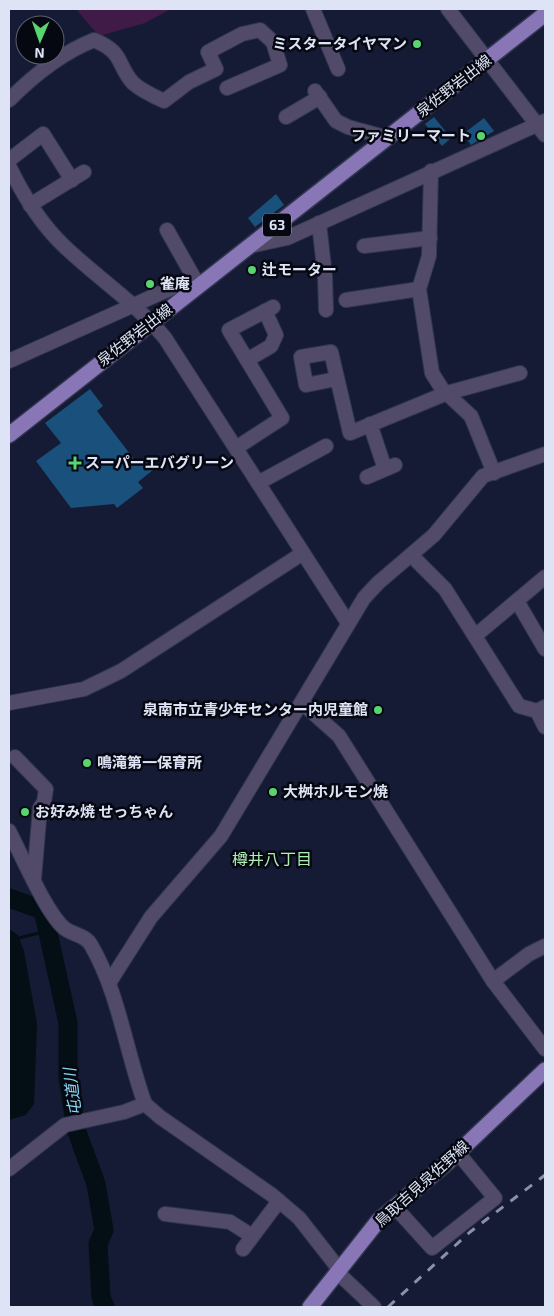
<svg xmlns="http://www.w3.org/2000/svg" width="554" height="1316" font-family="'Exo 2','Noto Sans JP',sans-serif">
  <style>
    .green { fill: #411b47 }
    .water { fill: #030f14 }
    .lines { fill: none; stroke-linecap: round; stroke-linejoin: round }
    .stream { stroke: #030f14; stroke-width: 3 }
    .river { stroke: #030f14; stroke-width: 19 }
    .building { fill: #19507c }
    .minor-casing { stroke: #313750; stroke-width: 16 }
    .major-casing { stroke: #313750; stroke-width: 18 }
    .minor { stroke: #524a69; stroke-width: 14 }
    .major { stroke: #8876b6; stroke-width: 15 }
    .rail { stroke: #8a90a5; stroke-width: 3; stroke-dasharray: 9 9; stroke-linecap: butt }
    .poi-dot { fill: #58d56f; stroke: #050711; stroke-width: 2 }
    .labels { text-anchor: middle; stroke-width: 5; stroke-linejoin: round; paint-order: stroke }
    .shield { fill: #050711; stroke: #9da2b1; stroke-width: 1 }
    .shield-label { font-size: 14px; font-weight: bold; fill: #dee4f5 }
    .poi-label { font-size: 15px; font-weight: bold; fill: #dee4f5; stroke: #050711; text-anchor: start }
    .street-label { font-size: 15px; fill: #dee4f5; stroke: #050711 }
    .neighbourhood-label { font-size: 16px; fill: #adecb3; stroke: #050711 }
    .water-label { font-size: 16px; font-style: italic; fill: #89d9f5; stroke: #050711 }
  </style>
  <rect width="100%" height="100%" fill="#151b35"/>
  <path class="green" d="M76,9H171L145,23L99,36Z"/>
  <path class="water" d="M9,929L18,935L24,951L37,1024L34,1104L26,1115L9,1120Z"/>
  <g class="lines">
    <path class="stream" d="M19,938L47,931"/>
    <path class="river" d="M9,898L43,910L68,1023V1078L76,1129L96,1184L104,1230L98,1244L101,1297L105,1307"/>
  </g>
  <g class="building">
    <path d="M434,117L451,138L442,146L425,124Z"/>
    <path d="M484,118L494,131L471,145L463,134Z"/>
    <path d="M276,194L284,205L255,227L248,218Z"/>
    <path d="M90,389L103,406L97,411L137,463L144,458L153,470L138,482L143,488L117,508L114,504L71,508L36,461L61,443L45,423Z"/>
  </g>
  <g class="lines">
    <defs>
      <g id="minor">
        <path d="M313,9L338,69"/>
        <path d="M448,9L545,135"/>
        <path d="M315,91L336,121L348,127L388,138"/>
        <path d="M9,100C34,75 61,53 94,40C125,53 116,64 133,83C142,91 153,96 164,101L189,82L216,69L208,52L242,34L260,30L273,42L280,65L227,88"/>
        <path d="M286,117L320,97"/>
        <path d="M9,160L43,134L72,180"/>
        <path d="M9,166C23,195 39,222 63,245C96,277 135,302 165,338L348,623"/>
        <path d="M431,171L429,256L419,289L432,373L442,389L471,416L494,473"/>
        <path d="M30,205L84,172"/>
        <path d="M319,223L325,276L326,310"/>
        <path d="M167,230L198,285"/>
        <path d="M250,246L287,238L545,121"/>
        <path d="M364,246L430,238"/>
        <path d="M346,300L419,289"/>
        <path d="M247,360L271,346L276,335L265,311"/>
        <path d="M9,361L194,278"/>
        <path d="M336,379L306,385L301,357L331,352L350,433L447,393L520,373"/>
        <path d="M370,424L385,469"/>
        <path d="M236,448L282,418L229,330L273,307"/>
        <path d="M367,477L395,465"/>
        <path d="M258,483L326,446"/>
        <path d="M411,555L445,589L519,706L537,711L545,707"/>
        <path d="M517,601L545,649"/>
        <path d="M475,636L545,577"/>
        <path d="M9,703L84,689L121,671L303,553"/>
        <path d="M302,703L339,736L493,981L545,1049"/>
        <path d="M537,711L545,727"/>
        <path d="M15,757L46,789L44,802L40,808L34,879"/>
        <path d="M9,831C22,856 45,910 63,927C71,935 85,934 91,945C119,993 126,1052 145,1104L160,1117L272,1195L299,1218L339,1269"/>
        <path d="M493,981L529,954L545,946"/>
        <path d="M109,983L151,917L221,836L364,598L378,583L434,535L483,476L545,454"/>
        <path d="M9,1169L65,1125L124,1112L145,1104"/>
        <path d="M395,1207L432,1248L495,1198L458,1153"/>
        <path d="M165,1214L230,1222L252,1236"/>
        <path d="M243,1249L279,1201"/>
        <path d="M337,1272L374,1307"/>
      </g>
      <g id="major">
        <path d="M9,435L545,14"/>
        <path d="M310,1307L378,1221L448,1162L545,1070"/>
      </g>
    </defs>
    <use href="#minor" class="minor-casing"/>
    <use href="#major" class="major-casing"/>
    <use href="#minor" class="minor"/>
    <use href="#major" class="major"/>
    <path class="rail" d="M388,1307L470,1232L545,1175"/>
  </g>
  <g class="poi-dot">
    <circle cx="417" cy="44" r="5"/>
    <circle cx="481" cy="136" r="5"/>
    <circle cx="252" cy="270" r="5"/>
    <circle cx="150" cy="284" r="5"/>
    <path d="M72.5 455.5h5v5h5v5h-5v5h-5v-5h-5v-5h5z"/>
    <circle cx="378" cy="710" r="5"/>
    <circle cx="87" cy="763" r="5"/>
    <circle cx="273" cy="792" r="5"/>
    <circle cx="25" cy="812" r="5"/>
  </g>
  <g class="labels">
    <rect class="shield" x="263" y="213.5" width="28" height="23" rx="4"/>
    <g class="shield-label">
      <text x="277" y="230">63</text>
    </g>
    <g class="poi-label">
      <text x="407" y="49" text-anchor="end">ミスタータイヤマン</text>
      <text x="471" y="141" text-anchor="end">ファミリーマート</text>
      <text x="262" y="275">辻モーター</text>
      <text x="160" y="289">雀庵</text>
      <text x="85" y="468">スーパーエバグリーン</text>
      <text x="368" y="715" text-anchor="end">泉南市立青少年センター内児童館</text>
      <text x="97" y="768">鳴滝第一保育所</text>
      <text x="283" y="797">大桝ホルモン焼</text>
      <text x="35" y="817">お好み焼 せっちゃん</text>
    </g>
    <g class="street-label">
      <text transform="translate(454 86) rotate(-38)" y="5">泉佐野岩出線</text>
      <text transform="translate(135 335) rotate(-38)" y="5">泉佐野岩出線</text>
      <text transform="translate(422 1184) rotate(-42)" y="5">鳥取吉見泉佐野線</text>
    </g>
    <g class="neighbourhood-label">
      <text x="272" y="865">樽井八丁目</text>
    </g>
    <g class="water-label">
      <text transform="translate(72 1092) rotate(-97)" y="6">屯道川</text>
    </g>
  </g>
  <rect width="554" height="1316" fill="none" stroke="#dee4f5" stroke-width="20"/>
  <g transform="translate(40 40) rotate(182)"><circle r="24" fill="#050711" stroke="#5c5f6c"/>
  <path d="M0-4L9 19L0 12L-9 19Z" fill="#58d56f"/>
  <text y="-8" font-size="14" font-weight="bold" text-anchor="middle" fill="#dee4f5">N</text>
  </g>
</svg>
